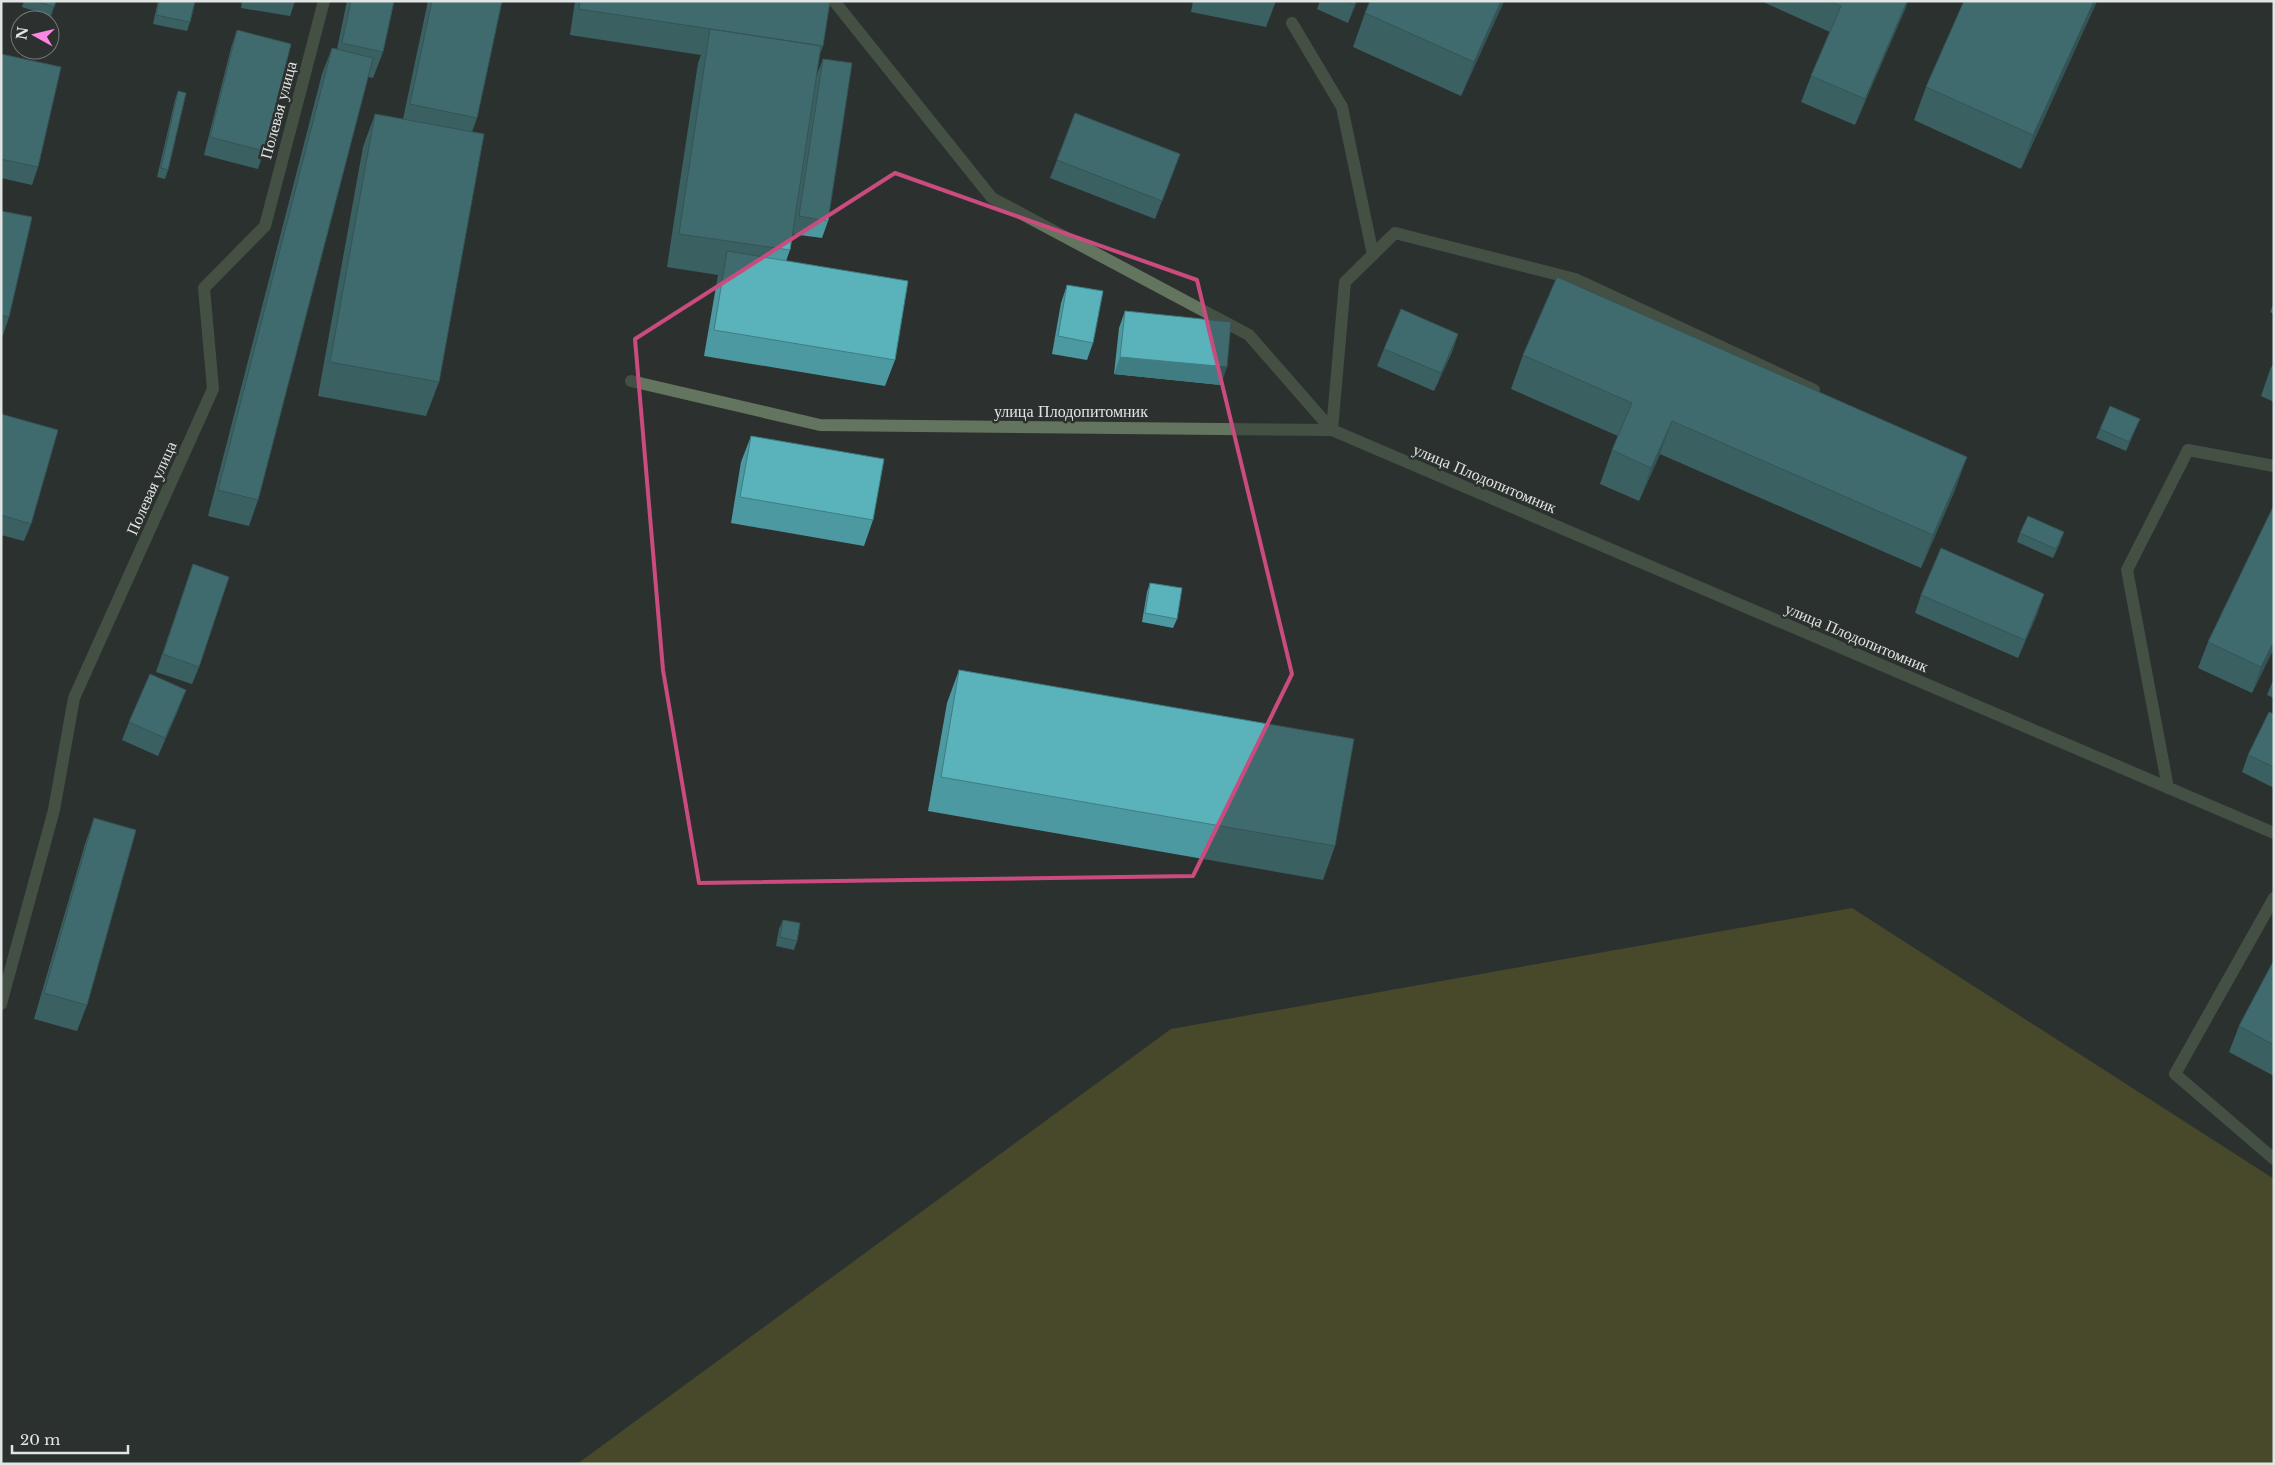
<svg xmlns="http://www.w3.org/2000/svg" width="2275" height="1465" font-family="'Libre Baskerville',serif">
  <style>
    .forest { fill: #6a6525 }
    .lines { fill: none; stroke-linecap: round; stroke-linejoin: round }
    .minor { stroke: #64755f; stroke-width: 12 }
    .wall { fill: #4d99a1 }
    .shaded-wall { fill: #3f7d83 }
    .building { fill: #5ab2bb; stroke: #3f7d83 }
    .marked { fill: none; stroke: #ca4b7d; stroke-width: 4; stroke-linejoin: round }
    .labels { text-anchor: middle; stroke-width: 5; stroke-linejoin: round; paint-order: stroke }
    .street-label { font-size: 16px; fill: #e1e5e3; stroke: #2c312f }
  </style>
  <rect width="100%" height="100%" fill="#2c312f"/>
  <path class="forest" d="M1852,908L2274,1179V1464H577L1171,1029Z"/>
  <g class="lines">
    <g class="minor">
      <path d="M834,1L992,198L1249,335L1332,430L1345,282L1395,233L1575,279L1814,390"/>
      <path d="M1292,23L1342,107L1373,255"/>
      <path d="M631,381L820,425L1332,430L2274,833"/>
      <path d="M2168,788L2127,570L2188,450L2274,466"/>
      <path d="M2274,898L2175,1074L2274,1159"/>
      <path d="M1,1004L54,810L74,698L213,389L204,288L265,226L324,1"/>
    </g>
  </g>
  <g class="wall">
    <path d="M24,1H56L51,16L22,7Z"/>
    <path d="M158,1H195L190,22L187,31L153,24Z"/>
    <path d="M242,1H295L290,16L241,8Z"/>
    <path d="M347,1H394L383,52L373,78L368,77L258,500L249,526L208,516L322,74L332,48L337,49Z"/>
    <path d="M428,1H502L477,118L472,132L439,382L426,416L318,396L363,147L375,114L403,119Z"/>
    <path d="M575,1H830L823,46L819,57L790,250L786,261L895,360L885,386L704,356L718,275L667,267L698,63L701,55L570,35Z"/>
    <path d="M1193,1H1276L1266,27L1191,12Z"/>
    <path d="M1320,1H1357L1348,23L1317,9Z"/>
    <path d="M1504,1L1461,96L1353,47L1365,13Z"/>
    <path d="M1761,1H1908L1855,125L1801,102L1811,76L1830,32Z"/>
    <path d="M1964,1H2097L2021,169L1914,120L1926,87Z"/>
    <path d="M237,30L264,151L258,169L204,155L231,48Z"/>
    <path d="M1,54L38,167L32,185L1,178Z"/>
    <path d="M823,59L828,221L822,238L792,234L816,77Z"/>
    <path d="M178,91L168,170L165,179L157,177L175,100Z"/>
    <path d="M1180,154L1155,219L1050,178L1057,160Z"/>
    <path d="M1,211L9,317L3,335L1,334Z"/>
    <path d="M1067,285L1093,343L1087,360L1052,354L1061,303Z"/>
    <path d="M2274,302V314L2270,312Z"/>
    <path d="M1125,311L1221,385L1114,374L1119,328Z"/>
    <path d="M1458,334L1452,352L1434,391L1377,366L1384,349Z"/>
    <path d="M1523,355L1955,490L1921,568L1660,454L1639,501L1600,484L1612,450L1618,436L1511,389Z"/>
    <path d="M2274,363V402L2261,396L2270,370Z"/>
    <path d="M1,414L31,524L24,541L1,535Z"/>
    <path d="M2136,428L2126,451L2096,438L2100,429Z"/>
    <path d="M751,436L873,520L864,546L731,523L741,462Z"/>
    <path d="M2274,505V648L2252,693L2198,668L2208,642Z"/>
    <path d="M2020,533L2061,541L2053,558L2017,542Z"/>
    <path d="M193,564L199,667L192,684L156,672Z"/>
    <path d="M1150,583L1177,619L1173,628L1142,622L1147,592Z"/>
    <path d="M1921,595L2038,612L2018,658L1915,613Z"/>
    <path d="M959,670L1335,846L1323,880L928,811L947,703Z"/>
    <path d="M2274,678V698L2267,695Z"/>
    <path d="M179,708L158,756L122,740L129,722Z"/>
    <path d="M2274,714V788L2242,772L2248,755Z"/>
    <path d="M94,818L87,1005L77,1031L34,1019L85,844Z"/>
    <path d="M783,920L797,941L794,950L776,946L779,929Z"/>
    <path d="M2274,960V1076L2229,1052L2239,1026Z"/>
  </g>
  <g class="shaded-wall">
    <path d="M1356,1H1357L1348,23L1354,5Z"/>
    <path d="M1501,1H1504L1461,96L1474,62Z"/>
    <path d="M1907,1H1908L1905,10L1855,125L1865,99Z"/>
    <path d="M2094,1H2097L2021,169L2033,135Z"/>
    <path d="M1458,334L1452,352L1434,391L1441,373Z"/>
    <path d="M1120,357L1227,367L1221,385L1114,374Z"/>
    <path d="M2140,419L2136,428L2126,451L2129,442Z"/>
    <path d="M1672,421L1660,454L1639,501L1651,468Z"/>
    <path d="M1967,457L1955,490L1921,568L1933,535Z"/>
    <path d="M2044,594L2038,612L2018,658L2025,640Z"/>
    <path d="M2274,641V648L2252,693L2261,667Z"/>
    <path d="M186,690L179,708L158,756L165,738Z"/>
  </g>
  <g class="building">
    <path d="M36,1H56L54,7Z"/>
    <path d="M159,1H195L190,22L156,15Z"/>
    <path d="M351,1H394L383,52L342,43Z"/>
    <path d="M432,1H502L477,118L410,104Z"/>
    <path d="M580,1H830L823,46L579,9Z"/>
    <path d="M1346,1H1356L1354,5Z"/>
    <path d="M1370,1H1501L1474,62L1365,13Z"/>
    <path d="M1829,1H1907L1865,99L1811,76L1841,6Z"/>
    <path d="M1964,1H2094L2033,135L1926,87Z"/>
    <path d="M710,29L821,46L790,250L679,234Z"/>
    <path d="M237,30L291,44L264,151L210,137Z"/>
    <path d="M332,48L373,58L258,500L218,490Z"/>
    <path d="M1,54L61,67L38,167L1,159Z"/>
    <path d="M823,59L852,63L828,221L799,216Z"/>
    <path d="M178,91L186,93L168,170L161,168Z"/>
    <path d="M1075,113L1180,154L1162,201L1057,160Z"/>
    <path d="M375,114L484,134L439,382L330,362Z"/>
    <path d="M1,211L32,217L9,317L1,315Z"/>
    <path d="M727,251L908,281L895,360L714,330Z"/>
    <path d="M1557,277L1967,457L1933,535L1672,421L1651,468L1612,450L1632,403L1523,355Z"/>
    <path d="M1067,285L1103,291L1093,343L1058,336Z"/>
    <path d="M1401,309L1458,334L1441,373L1384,349Z"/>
    <path d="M1125,311L1231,322L1227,367L1120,357Z"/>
    <path d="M2274,363V371L2270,370Z"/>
    <path d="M2110,406L2140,419L2129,442L2100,429Z"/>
    <path d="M1,414L58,430L31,524L1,515Z"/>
    <path d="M751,436L884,459L873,520L740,497Z"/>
    <path d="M2274,505V641L2261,667L2208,642Z"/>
    <path d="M2028,516L2064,532L2056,549L2020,533Z"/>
    <path d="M1941,548L2044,594L2025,640L1921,595Z"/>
    <path d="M193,564L229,577L199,667L163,654Z"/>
    <path d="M1150,583L1182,588L1177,619L1145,613Z"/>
    <path d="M959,670L1354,739L1335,846L941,777Z"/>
    <path d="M150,674L186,690L165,738L129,722Z"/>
    <path d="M2269,712L2274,714V767L2248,755Z"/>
    <path d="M94,818L136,830L87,1005L44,993Z"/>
    <path d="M783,920L800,923L797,941L780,937Z"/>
    <path d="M2274,960V1045L2239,1026Z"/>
  </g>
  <path d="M0 0H2275V1465H0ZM895,173L1197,280L1292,674L1193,876L699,883L663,670L635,339Z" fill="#2c312f" fill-opacity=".55" fill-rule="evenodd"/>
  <path class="marked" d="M895,173L1197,280L1292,674L1193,876L699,883L663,670L635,339Z"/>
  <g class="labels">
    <g class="street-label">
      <text transform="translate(278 110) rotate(-75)" y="6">Полевая улица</text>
      <text x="1071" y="417">улица Плодопитомник</text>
      <text transform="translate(1485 478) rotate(23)" y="6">улица Плодопитомник</text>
      <text transform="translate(151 488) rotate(-66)" y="6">Полевая улица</text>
      <text transform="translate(1857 637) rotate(23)" y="6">улица Плодопитомник</text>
    </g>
  </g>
  <rect width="2275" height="1465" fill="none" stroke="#e1e5e3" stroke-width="5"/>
  <g transform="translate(35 35) rotate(278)"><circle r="24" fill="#2c312f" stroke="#747977"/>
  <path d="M0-4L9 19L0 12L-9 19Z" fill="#fc86e3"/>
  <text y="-8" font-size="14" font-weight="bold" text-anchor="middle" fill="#e1e5e3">N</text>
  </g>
  <path d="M12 1445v8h116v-8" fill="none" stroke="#e1e5e3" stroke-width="2.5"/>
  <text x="20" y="1445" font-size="15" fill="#e1e5e3" stroke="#2c312f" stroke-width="4" paint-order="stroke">20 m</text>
</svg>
